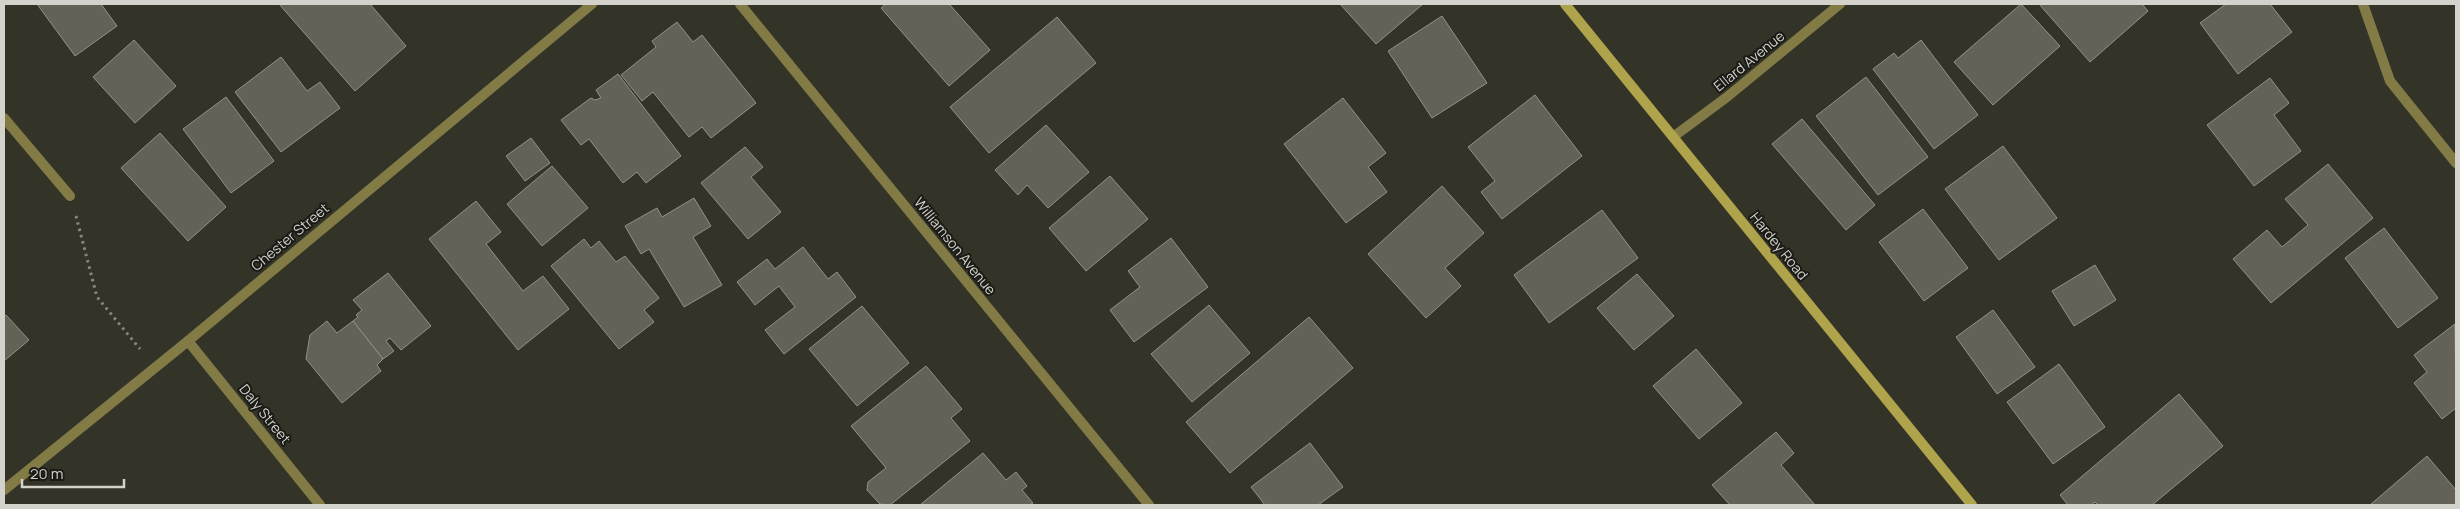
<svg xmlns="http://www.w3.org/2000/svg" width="2460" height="509" font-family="Manrope,sans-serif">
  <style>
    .building { fill: #646257; stroke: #939285 }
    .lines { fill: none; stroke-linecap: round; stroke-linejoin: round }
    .path { stroke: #89887f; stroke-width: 3; stroke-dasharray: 2.5 4; stroke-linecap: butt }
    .street { stroke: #827b46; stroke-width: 10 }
    .secondary { stroke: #afa34b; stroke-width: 10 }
    .labels { text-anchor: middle; stroke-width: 4; stroke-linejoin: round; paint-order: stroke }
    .street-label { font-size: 14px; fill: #d3d2cb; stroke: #1b1a16 }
  </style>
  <rect width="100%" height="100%" fill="#343328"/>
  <g class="building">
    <path d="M37,4H101L117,26L75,56Z"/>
    <path d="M279,4H370L406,46L355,91Z"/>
    <path d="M886,4H949L990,50L949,86L881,8Z"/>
    <path d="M1340,4H1423L1376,44Z"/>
    <path d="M2021,4L2060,46L1993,105L1954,62Z"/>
    <path d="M2039,4H2142L2148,11L2090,62Z"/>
    <path d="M2226,4H2270L2292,32L2238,74L2200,23Z"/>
    <path d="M1442,16L1487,83L1432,118L1388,51Z"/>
    <path d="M1057,17L1096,63L989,153L950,107Z"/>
    <path d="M677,22L693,42L702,35L756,103L711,138L702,127L689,137L653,92L642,101L621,75L656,47L652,41Z"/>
    <path d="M134,40L176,86L135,123L93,77Z"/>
    <path d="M1921,40L1978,115L1934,149L1873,69L1894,53L1898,58Z"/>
    <path d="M281,57L307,91L320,82L340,108L281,152L235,92Z"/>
    <path d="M618,74L681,156L646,183L637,172L623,183L589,139L581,145L561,120L591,98L595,100L601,98L596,90Z"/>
    <path d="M1866,77L1928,157L1878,195L1816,116Z"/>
    <path d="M2270,78L2289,103L2274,115L2301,151L2254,186L2207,125Z"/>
    <path d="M1535,95L1582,156L1502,219L1481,192L1495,181L1468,147Z"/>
    <path d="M226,97L274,161L231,193L183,129Z"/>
    <path d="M1343,98L1386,153L1368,167L1387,192L1346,223L1284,144Z"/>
    <path d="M1802,119L1875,205L1846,230L1772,144Z"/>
    <path d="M1046,125L1089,172L1048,208L1027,185L1018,195L995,170Z"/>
    <path d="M160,133L226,207L188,241L121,168Z"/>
    <path d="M531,138L550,163L525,181L506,156Z"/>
    <path d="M2003,146L2057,218L1999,260L1945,189Z"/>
    <path d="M745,147L763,167L751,177L781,212L748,239L701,183Z"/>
    <path d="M2328,164L2373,218L2271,303L2233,259L2267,230L2282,247L2308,225L2285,199Z"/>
    <path d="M552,166L588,208L542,246L507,204Z"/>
    <path d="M1110,176L1148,219L1086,271L1049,228Z"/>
    <path d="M1442,186L1484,233L1445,268L1461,286L1426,318L1368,254Z"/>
    <path d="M694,198L711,226L693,237L722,285L684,307L649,249L641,254L625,226L657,208L662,217Z"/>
    <path d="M476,201L501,232L486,244L523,291L543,276L569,309L518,350L429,239Z"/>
    <path d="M1923,209L1968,268L1924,301L1879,242Z"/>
    <path d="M1602,210L1638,258L1549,323L1514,275Z"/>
    <path d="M2384,228L2438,298L2398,328L2345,258Z"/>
    <path d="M1171,238L1208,287L1134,342L1110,310L1140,287L1128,271Z"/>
    <path d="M584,239L591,248L599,241L616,262L625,256L659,298L644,310L654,322L619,349L551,266Z"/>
    <path d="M803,247L828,279L837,272L856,297L784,354L765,330L795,307L779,286L755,305L737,282L767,259L775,269Z"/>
    <path d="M2095,265L2116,300L2074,326L2052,291Z"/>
    <path d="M388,273L431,326L401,350L390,338L386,341L394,351L383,359L353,321L358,317L356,315L362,310L353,300Z"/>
    <path d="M1637,274L1674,316L1634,350L1597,308Z"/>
    <path d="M1209,305L1250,353L1192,402L1151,354Z"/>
    <path d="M862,306L909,363L857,406L809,349Z"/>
    <path d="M1993,310L2035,367L1997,394L1956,337Z"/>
    <path d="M6,315L29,340L4,361V317Z"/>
    <path d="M1309,317L1353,368L1230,473L1186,422Z"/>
    <path d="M327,321L337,333L353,321L383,359L377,365L381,371L342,403L306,359L310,335Z"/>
    <path d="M2455,324L2456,408L2442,419L2414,383L2427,372L2414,355Z"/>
    <path d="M1696,349L1742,403L1699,439L1653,386Z"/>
    <path d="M2059,364L2105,427L2053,464L2007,402Z"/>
    <path d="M926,366L962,409L951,418L970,441L890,505L880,504L867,490L868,482L886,468L851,426Z"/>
    <path d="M2179,394L2223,446L2152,505H2098L2095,502L2091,505H2068L2060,495Z"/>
    <path d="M1776,432L1794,453L1781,465L1815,505H1730L1712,485Z"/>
    <path d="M1310,443L1343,487L1318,505H1265L1251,487Z"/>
    <path d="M983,453L1006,480L1016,472L1027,486L1022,490L1033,503L1029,505H920Z"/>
    <path d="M2427,456L2456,490V505H2370Z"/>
  </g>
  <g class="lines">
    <path class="path" d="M76,216L97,297L140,349"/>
    <g class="street">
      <path d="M740,4L1149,505"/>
      <path d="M2363,4L2390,81L2456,163"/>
      <path d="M4,118L70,196"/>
      <path d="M1673,137L1727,97L1840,4"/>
      <path d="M188,341L320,505"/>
      <path d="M4,490L188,341L592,4"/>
    </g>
    <path class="secondary" d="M1565,4L1972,505"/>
  </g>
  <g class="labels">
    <g class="street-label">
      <text transform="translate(1749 61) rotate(-39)" y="5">Ellard Avenue</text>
      <text transform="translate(290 237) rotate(-40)" y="5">Chester Street</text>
      <text transform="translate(955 246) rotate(51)" y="5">Williamson Avenue</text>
      <text transform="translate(1779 246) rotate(51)" y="5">Hardey Road</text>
      <text transform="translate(265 414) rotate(51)" y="5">Daly Street</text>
    </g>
  </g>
  <rect width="2460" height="509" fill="none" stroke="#d3d2cb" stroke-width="10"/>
  <path d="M22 479v8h102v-8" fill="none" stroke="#d3d2cb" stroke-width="2.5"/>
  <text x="30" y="479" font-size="15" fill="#d3d2cb" stroke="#1b1a16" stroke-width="4" paint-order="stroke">20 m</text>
</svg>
